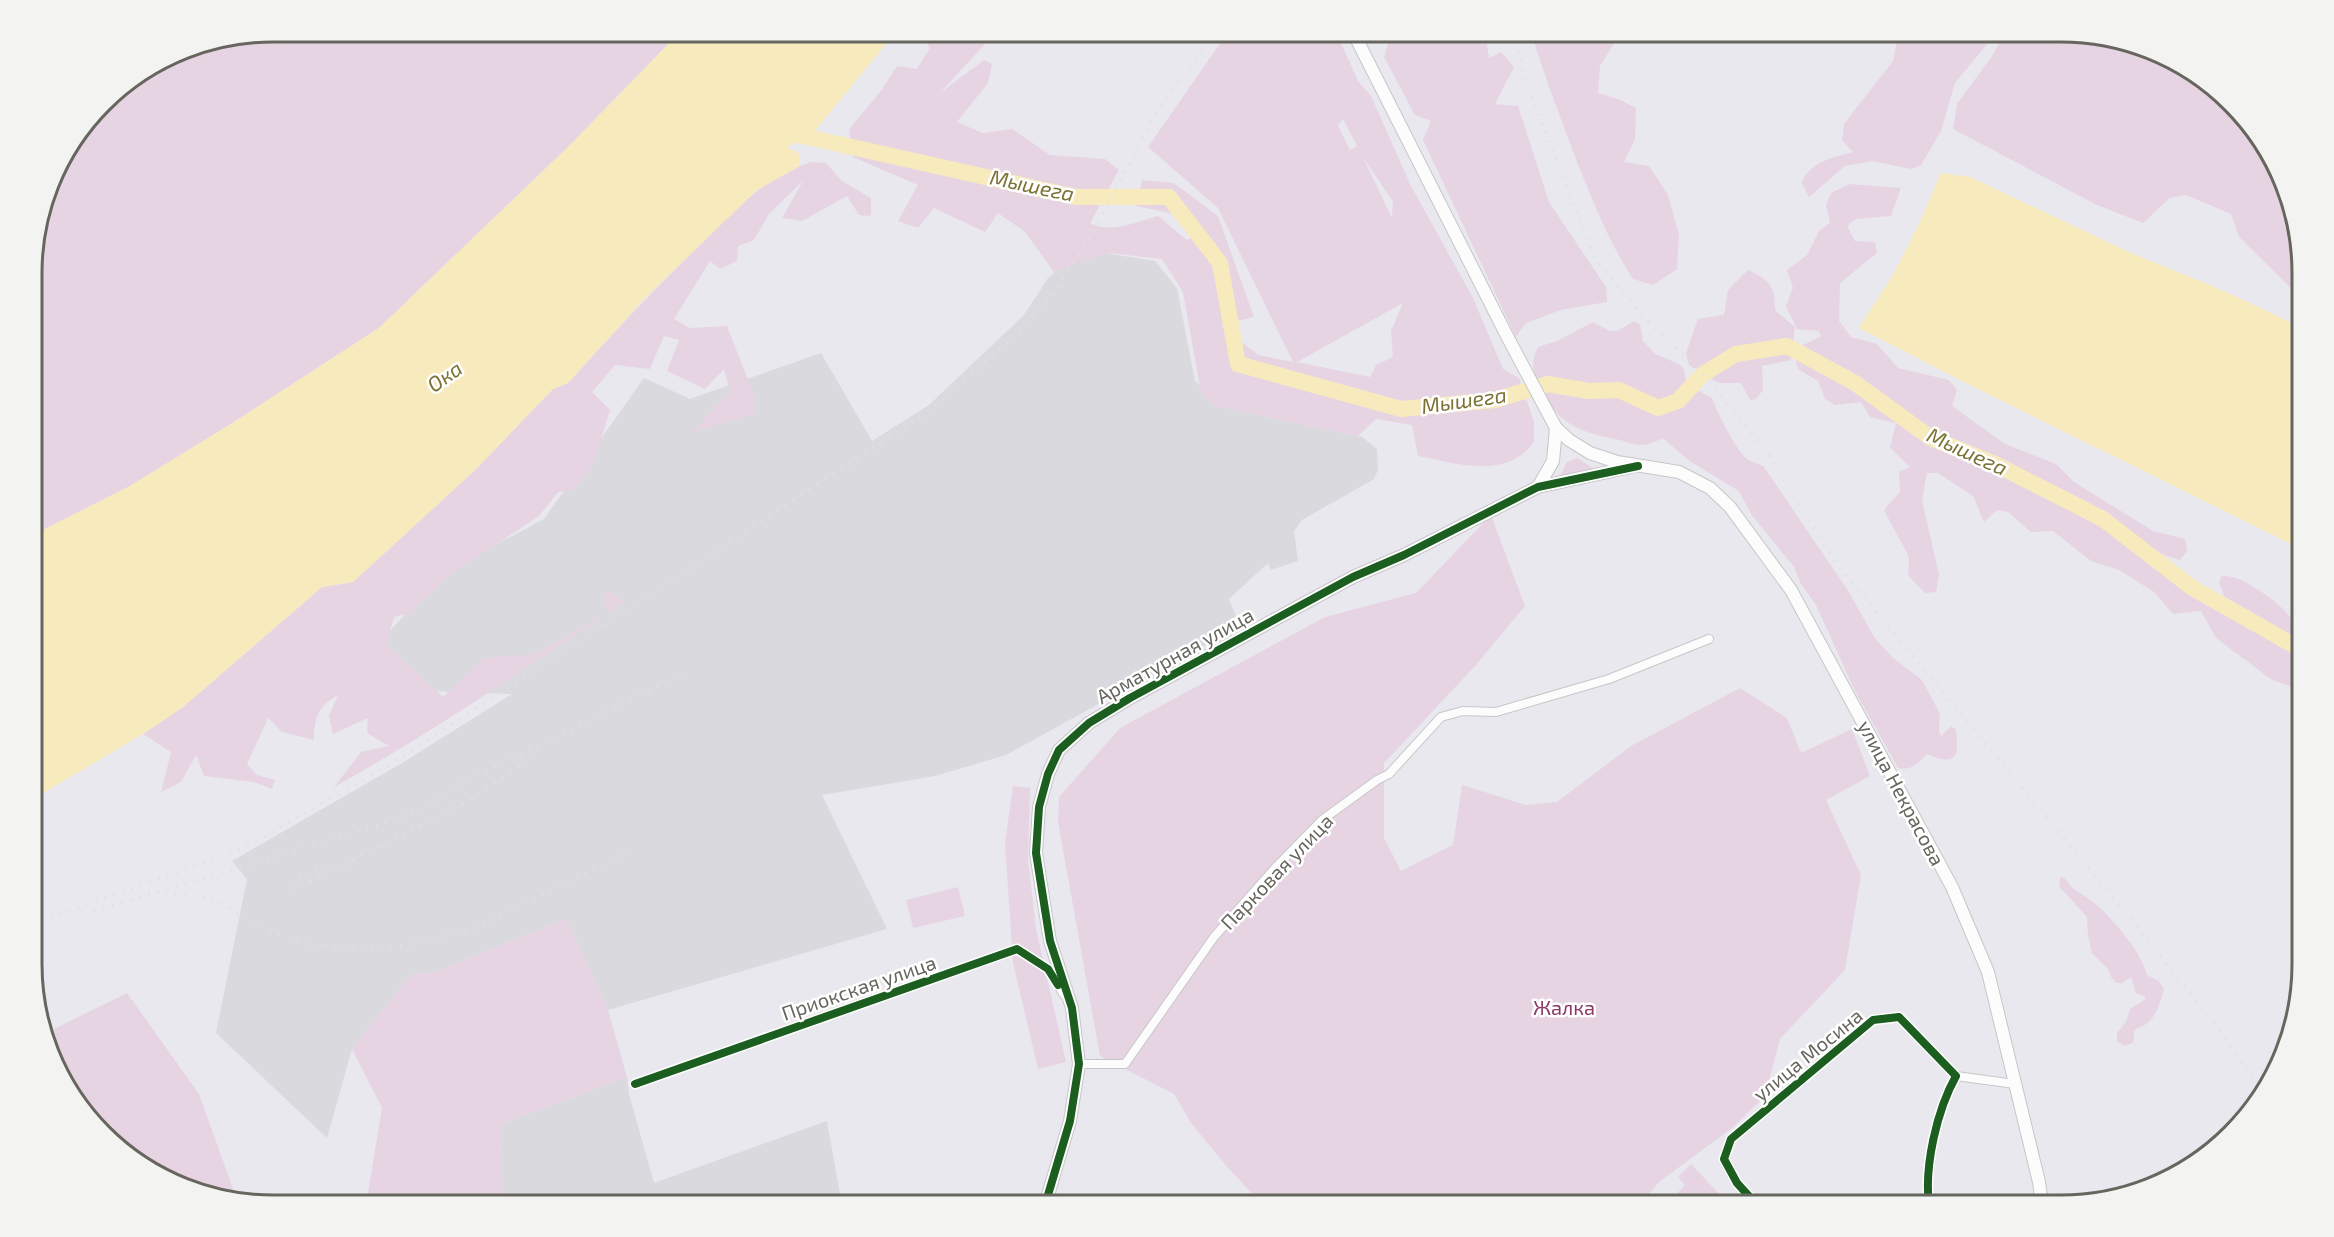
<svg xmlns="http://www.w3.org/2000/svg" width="2334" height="1237" font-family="'Exo 2',sans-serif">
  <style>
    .industrial { fill: #d9d9de }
    .green { fill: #e7d4e3; fill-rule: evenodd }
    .water { fill: #f7ebbe }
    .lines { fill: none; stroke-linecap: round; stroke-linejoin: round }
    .river { stroke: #f7ebbe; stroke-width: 16 }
    .street-casing { stroke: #c7c7c8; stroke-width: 10 }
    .secondary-casing { stroke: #c7c6c7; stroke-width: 14 }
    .street { stroke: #fcfcfc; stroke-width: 8 }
    .secondary { stroke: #fcfcfc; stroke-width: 12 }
    .rail { stroke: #e1e1e2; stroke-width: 3; stroke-dasharray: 1.5 8; stroke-linecap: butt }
    .cycleway-casing { stroke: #fff; stroke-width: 11 }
    .cycleway { stroke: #1b5e20; stroke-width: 8 }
    .labels { text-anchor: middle; stroke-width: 5; stroke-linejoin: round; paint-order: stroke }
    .street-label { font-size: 20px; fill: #66665e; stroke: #fff }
    .park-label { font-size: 20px; fill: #8a3968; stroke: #fff }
    .water-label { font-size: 21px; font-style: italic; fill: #7b7234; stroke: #fff }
    .rim { fill: none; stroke: #66665e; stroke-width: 3 }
  </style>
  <rect width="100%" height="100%" fill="#e9e8ee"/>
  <g class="industrial">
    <path d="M1079,249L1155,261L1177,288L1195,381L1225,408L1362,437L1377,449L1378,470L1374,479L1302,520L1294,531L1298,561L1271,570L1268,563L1229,599L1240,626L1006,755L935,776L822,795L887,929L608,1010L566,919L433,973L412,974L352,1049L327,1138L216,1033L247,879L232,861L402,763L512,694L430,691L379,642L448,570L544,519L644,378L690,399L821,353L872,441L929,405L1024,315L1048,278Z"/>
    <path d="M627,1077L629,1094L654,1183L827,1121L842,1205H503L501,1124Z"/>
  </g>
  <g class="green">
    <path d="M273,32H680L570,145L379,328L234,422L130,486L33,535L32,256L57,166L113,92L181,50Z"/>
    <path d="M918,32H996L940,93L984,60L992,64L988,83L957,122L983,133L1012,129L1050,155L1105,159L1119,170L1090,223C1110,234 1137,222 1158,216L1187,240L1198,235L1175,214L1136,206L1142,180L1174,183L1218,216L1254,317L1221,325L1258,355L1293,362L1218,208L1148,147L1228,32H1336L1358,81L1371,96L1411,186L1473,298L1503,369L1519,378L1534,422V442C1530,446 1526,452 1521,455C1493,476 1449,462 1418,456L1412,425L1376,419L1358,436L1214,406L1201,393L1183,292L1162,259L1108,253L1054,272L1025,232L998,213L985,232L934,208L918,228L898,221L918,185L853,157L849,129L881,91L897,66L917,69L930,48ZM1343,119L1357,146L1350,150L1338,126ZM1363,157L1393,202L1392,216H1391ZM1403,303L1391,331L1393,357L1376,365L1370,377L1297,362Z"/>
    <path d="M1392,32H1485L1489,58L1501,52L1514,67L1495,104L1518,106L1549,202L1606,287L1607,302L1561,310L1526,323L1516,337L1423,140L1431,121L1415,115L1384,57Z"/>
    <path d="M1531,32H1621L1600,66L1598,93L1618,99L1636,108L1635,139L1624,162L1649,166L1668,195L1679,235L1677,269L1653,285L1633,279C1610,244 1595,206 1579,167C1562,122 1545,78 1531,32Z"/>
    <path d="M1905,32H1997L1955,83L1941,131L1921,165L1911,169L1872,161L1845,166L1809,197L1802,183C1809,162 1834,157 1853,152L1842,140L1844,124L1893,61L1898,35Z"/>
    <path d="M2006,32H2061L2168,57L2221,92L2262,138L2300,241L2301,298L2239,237L2231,214L2186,195L2170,198L2143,223L2097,205L1953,129L1957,104L1992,56Z"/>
    <path d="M812,162L826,163L842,181L871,198V216L859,215L847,196L802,221L782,218L803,181L769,214L754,240L738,246L737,261L720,269L710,261L674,319L690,328L727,326L754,395L755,413L693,432L730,391L724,369L705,389L667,371L679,340L664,336L650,369L615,365L592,392L610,410L593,465L575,489L558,492L539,516L450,575L409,614L394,617L386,644L443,697L484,658L536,654L607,612L604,590L625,601C530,665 435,731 334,787L361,752L389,746L367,733L368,718L333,734L329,716L338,695C318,707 314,717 314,740L282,732L268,718L247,764L257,775L275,780L272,789L254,782L204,776L196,755L181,782L161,792L171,752L143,734L183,707L322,587L353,582L474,471L553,389L568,383C611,336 653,290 699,246C733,213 765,175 812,162Z"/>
    <path d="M1849,184L1901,188L1891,216L1856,219L1847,226L1855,241L1875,242L1877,253L1840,283L1839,321L1851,337L1877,344L1898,368L1949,380L1957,390L1952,406L2005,444L2056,464L2074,482L2153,531L2185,539L2187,551L2180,560L2138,547L2149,563L2195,598L2227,603L2219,582L2222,576C2239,576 2246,583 2260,591C2306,621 2302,640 2302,690L2272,680L2216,638L2201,611L2173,614L2154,592L2119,570L2091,561L2053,531L2031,532L2008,512L1997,510L1984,522L1973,496L1938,473H1927L1922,500L1939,575L1936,592L1925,593L1908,575L1909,557L1884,510L1900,492L1899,472L1910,467L1890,448L1896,423L1870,417L1861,402L1835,405L1825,399L1818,381L1798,369L1795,356L1803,345L1821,336L1819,331L1797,329L1786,306L1793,288L1787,270L1807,255L1819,231L1830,223L1826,205L1831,193Z"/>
    <path d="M1748,270C1770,280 1775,286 1775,310L1795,327L1791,360L1762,366L1763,390L1756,399L1750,400L1741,383H1718L1689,365L1686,353L1698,319L1724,315L1728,290Z"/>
    <path d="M1634,321L1640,324L1643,341L1655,354L1679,364L1684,369L1686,381L1690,386L1712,398C1716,410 1737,452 1747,459C1753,463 1759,463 1764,467L1849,592L1874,637L1892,657L1922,680L1940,714L1939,730L1941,736L1951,726L1956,730C1960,759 1955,766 1927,754C1918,763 1912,771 1898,768L1855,691L1816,605L1801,584L1794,567L1751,514L1739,491L1688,460L1664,439C1657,440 1649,445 1642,445C1635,445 1626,442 1620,440C1583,433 1559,426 1542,390C1534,373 1529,366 1538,347L1557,341L1593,322L1610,331H1617Z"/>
    <path d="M1577,458L1593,468L1560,477L1566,463Z"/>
    <path d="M1491,515L1525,606L1475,666L1384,763V838L1401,871L1453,845L1462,785L1526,805L1557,802L1631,746L1740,688L1787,718L1801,753L1852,729L1870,776L1826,800L1861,875L1845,970L1780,1039L1765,1096L1732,1128L1659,1182L1640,1205H1263L1228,1168L1191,1123L1174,1094L1100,1056L1058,822L1059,797L1120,728L1325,617L1416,593Z"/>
    <path d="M1013,786L1030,788L1028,860L1036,929L1066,1062L1038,1069L1013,963L1005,843Z"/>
    <path d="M2060,877L2064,878C2068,881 2070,886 2073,888C2080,894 2091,899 2099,907C2117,925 2140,950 2147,975L2159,981L2164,989C2160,1004 2154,1025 2137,1028L2134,1031V1039L2132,1043L2125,1046L2117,1042V1033L2126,1022L2130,1009L2146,999L2144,996L2136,993L2131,977L2122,983H2117L2111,977L2108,969L2092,953L2088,935L2087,917L2059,886Z"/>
    <path d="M958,887L965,916L913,928L906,900Z"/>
    <path d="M566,919L608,1010L627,1077L501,1124L503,1205H366L382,1108L352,1049L412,974L433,973Z"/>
    <path d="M127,993L199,1094L236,1197L166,1180L81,1111L50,1057L44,1034Z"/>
    <path d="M1691,1164L1720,1195L1732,1196L1743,1205H1666L1685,1185L1678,1177Z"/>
  </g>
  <g class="water">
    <path d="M680,32H896L813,133L787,147L800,154V166L757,190L645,298L568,383L553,389L474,471L353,582L322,587L183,707L143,734L33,799V535L130,486L234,422L379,328L570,145Z"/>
    <path d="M1941,173L1970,177L2131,253L2222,290L2301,327V549L1968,384L1859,328L1894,273L1919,224Z"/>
  </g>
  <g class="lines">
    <path class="river" d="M785,132L1075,197H1169L1220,263L1238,364L1401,409L1495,400L1548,384L1589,391L1619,390L1658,408L1678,401L1703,374L1736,354L1787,346L1855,383L1931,438L1995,464L2103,519L2191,587L2302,650"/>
    <defs>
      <g id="street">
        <path d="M1079,1064H1125L1214,937L1277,866L1322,820L1377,780L1389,774L1441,717L1463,711L1496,712L1609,679L1709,639"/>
        <path d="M1956,1076L2015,1084"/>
        <path d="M635,1084L1017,949L1048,969L1064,995"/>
        <path d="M1757,1205L1737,1183L1724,1159L1731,1139L1873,1020L1899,1017L1956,1076C1937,1110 1924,1166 1929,1205"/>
      </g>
      <g id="secondary">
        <path d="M1353,32L1508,338L1556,428L1569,440L1590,453L1617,462L1679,472L1710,488L1730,507L1791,590L1952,887L1988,972L2039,1182L2042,1205"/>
        <path d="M1538,487L1553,461L1556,428"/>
        <path d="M1045,1205L1070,1121L1079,1064L1072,1008L1050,941L1036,853L1039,807L1048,774L1059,750L1089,723L1130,698L1353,577L1404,555L1538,487L1631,467"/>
      </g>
    </defs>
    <use href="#street" class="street-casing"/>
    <use href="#secondary" class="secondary-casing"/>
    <use href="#street" class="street"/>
    <use href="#secondary" class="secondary"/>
    <g class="rail">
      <path d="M1516,32L1523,74L1594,257L1640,313L1703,374L1765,449L1836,563L2134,923L2223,1034L2263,1093"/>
      <path d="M290,881L319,867"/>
      <path d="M293,890L474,798L536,754"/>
      <path d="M165,893L215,899L261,927L303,944L380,949L426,942L480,926L628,852"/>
      <path d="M94,911L378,825L429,806L468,780L690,671"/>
      <path d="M33,924L244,848L388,766L932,409L1013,337L1052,296L1093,232L1154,117L1214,32"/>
    </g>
    <defs>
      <g id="cycleway">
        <path d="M635,1084L1017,949L1048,969L1058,985"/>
        <path d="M1045,1205L1070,1121L1079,1064L1072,1008L1050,941L1036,853L1039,807L1048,774L1059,750L1089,723L1130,698L1353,577L1404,555L1538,487L1638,466"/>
        <path d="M1757,1205L1737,1183L1724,1159L1731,1139L1873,1020L1899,1017L1956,1076C1937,1110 1924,1166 1929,1205"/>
      </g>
    </defs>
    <use href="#cycleway" class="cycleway-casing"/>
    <use href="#cycleway" class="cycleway"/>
  </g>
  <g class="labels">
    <g class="street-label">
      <text transform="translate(1175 656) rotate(-29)" y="7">Арматурная улица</text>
      <text transform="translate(1901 793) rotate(62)" y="7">улица Некрасова</text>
      <text transform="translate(1277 872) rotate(-46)" y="7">Парковая улица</text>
      <text transform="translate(859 988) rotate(-19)" y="7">Приокская улица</text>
      <text transform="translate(1808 1055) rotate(-39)" y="7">улица Мосина</text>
    </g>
    <g class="park-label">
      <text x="1564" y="1015">Жалка</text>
    </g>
    <g class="water-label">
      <text transform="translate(1032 186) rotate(12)" y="7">Мышега</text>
      <text transform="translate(445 377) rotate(-35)" y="7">Ока</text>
      <text transform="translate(1464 401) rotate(-8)" y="7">Мышега</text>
      <text transform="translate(1967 452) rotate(25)" y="7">Мышега</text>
    </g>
  </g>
  <path d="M0 0H2334V1237H0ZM273 42H2061A231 231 0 0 1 2292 273V964A231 231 0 0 1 2061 1195H273A231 231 0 0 1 42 964V273A231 231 0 0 1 273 42Z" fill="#f3f3f2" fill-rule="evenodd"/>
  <path class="rim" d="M273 42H2061A231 231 0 0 1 2292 273V964A231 231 0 0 1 2061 1195H273A231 231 0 0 1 42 964V273A231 231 0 0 1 273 42Z"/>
</svg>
